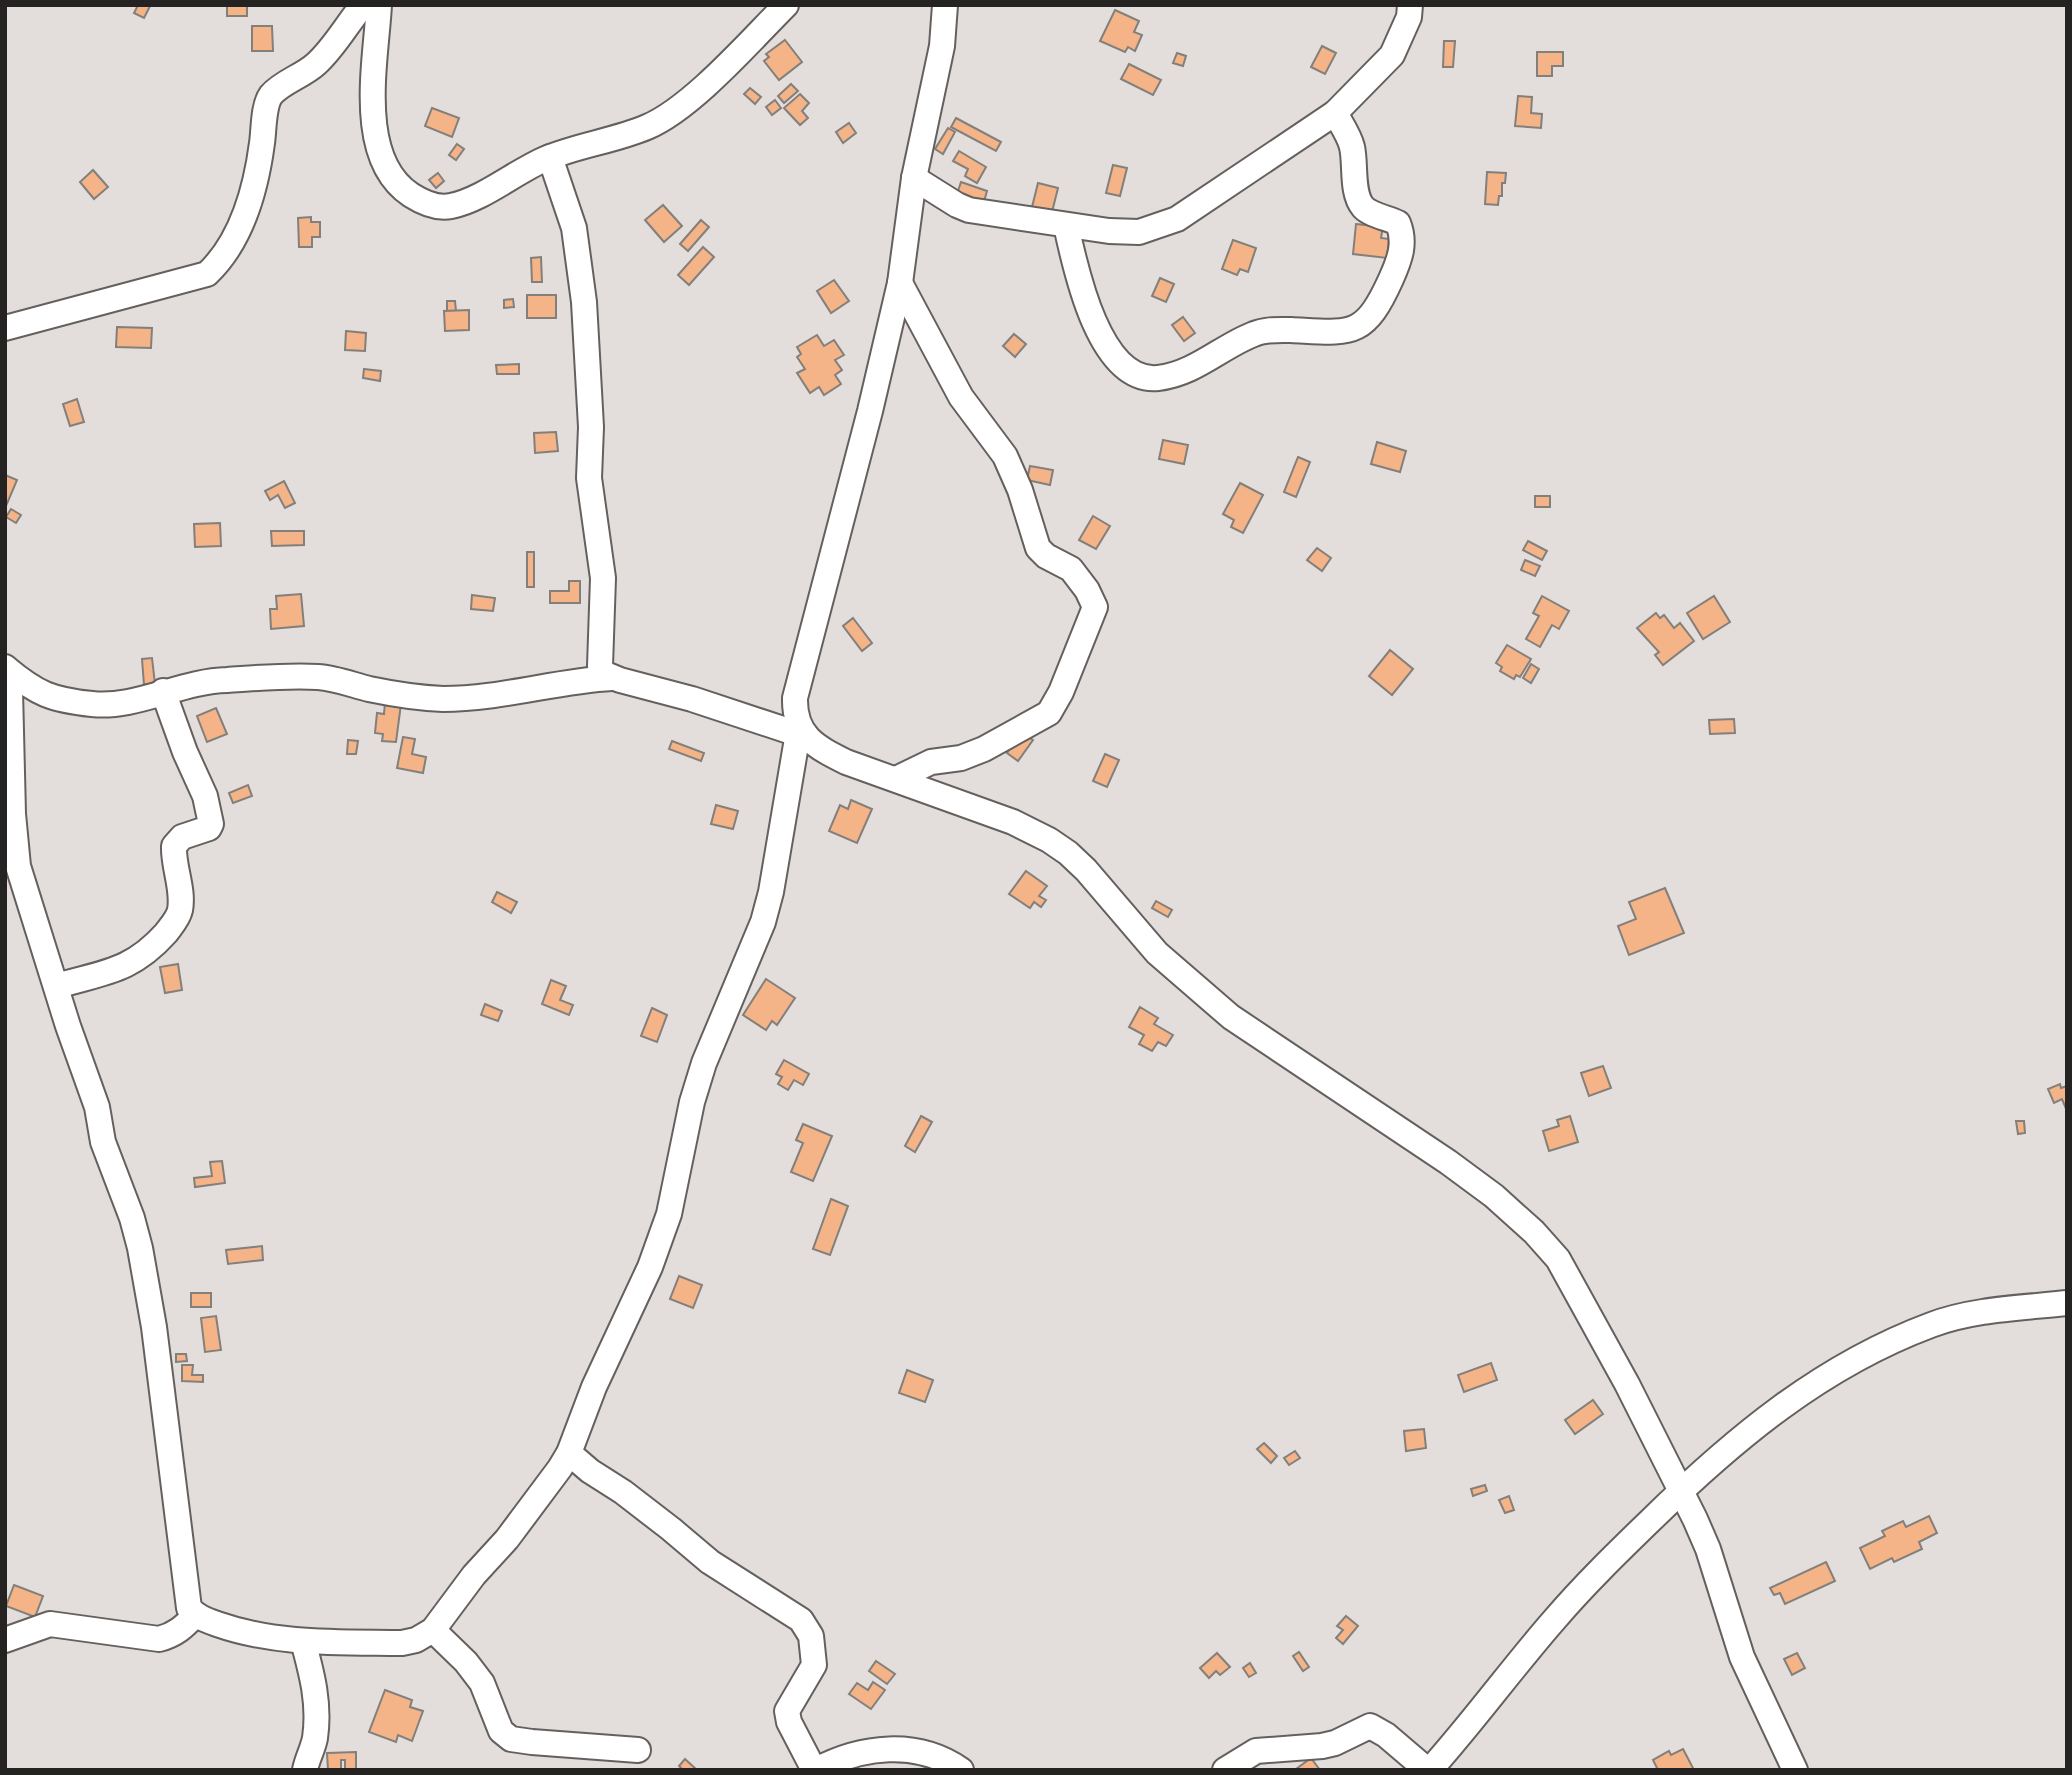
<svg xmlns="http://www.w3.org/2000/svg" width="2072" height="1775" font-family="'Public Sans',sans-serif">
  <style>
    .building { fill: #f4b488; stroke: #837f7b; stroke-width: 2 }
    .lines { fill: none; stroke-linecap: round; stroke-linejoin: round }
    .street-casing { stroke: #65605d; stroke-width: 28 }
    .street { stroke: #fff; stroke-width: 24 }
  </style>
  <rect width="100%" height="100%" fill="#e3dedb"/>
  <g class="building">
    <path d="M138,5L150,6L144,18L134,13Z"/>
    <rect x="227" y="5" width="20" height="11"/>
    <path d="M1115,10L1139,21L1134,32L1142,35L1135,51L1128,47L1125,52L1100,41Z"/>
    <path d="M252,26H272L273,51H252Z"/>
    <path d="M785,40L802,62L779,80L764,61L769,57L766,54Z"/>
    <path d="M1444,41H1455L1453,67H1443Z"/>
    <path d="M1322,46L1336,53L1325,74L1311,67Z"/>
    <path d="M1537,52H1563V66H1552V76H1537Z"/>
    <path d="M1177,53L1186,56L1183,66L1173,63Z"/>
    <path d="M1129,64L1161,80L1153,95L1121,79Z"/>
    <path d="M791,84L798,91L784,103L778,96Z"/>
    <path d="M750,88L761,97L755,104L744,94Z"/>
    <path d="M800,94L809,103L802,111L808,118L800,125L784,108Z"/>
    <path d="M1518,96L1532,97L1531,113L1542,114L1541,128L1515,126Z"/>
    <path d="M775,100L781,108L772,115L766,107Z"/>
    <path d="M432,108L459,118L452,137L425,126Z"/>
    <path d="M956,118L1001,142L996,151L951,127Z"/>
    <path d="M849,123L856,133L843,143L836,132Z"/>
    <path d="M948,128L955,132L943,154L935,149Z"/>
    <path d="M457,144L464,149L456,160L449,155Z"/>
    <path d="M959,151L986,167L977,183L965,176L968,169L953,161Z"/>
    <path d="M1113,165L1127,168L1120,196L1106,193Z"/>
    <path d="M93,170L108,187L94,199L80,182Z"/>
    <path d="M1487,172L1506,173L1505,183H1502V196H1499L1498,205L1485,204Z"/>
    <path d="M438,173L444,181L436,188L429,180Z"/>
    <path d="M961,182L987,191L983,205L956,197Z"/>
    <path d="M1038,183L1058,188L1051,216L1031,211Z"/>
    <path d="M663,205L682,226L664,242L645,220Z"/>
    <path d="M311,217V222H320V237H312V247H299L298,218Z"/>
    <path d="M701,220L709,227L688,251L680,244Z"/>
    <path d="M1356,224L1383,227L1381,238L1389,239L1387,258L1353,254Z"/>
    <path d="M1233,240L1256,248L1248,272L1240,269L1237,275L1222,269Z"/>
    <path d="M703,247L714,257L689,285L678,275Z"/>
    <path d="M541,257L542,282H532L531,258Z"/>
    <path d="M1160,278L1174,284L1166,302L1152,296Z"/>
    <path d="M834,280L849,301L831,313L817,291Z"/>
    <rect x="527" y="295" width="29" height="23"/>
    <path d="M513,299L514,307L504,308V300Z"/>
    <path d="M447,301H455L456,311H447Z"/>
    <path d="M469,310V330L445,331L444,311Z"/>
    <path d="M1183,317L1195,333L1184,341L1172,325Z"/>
    <path d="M117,327L152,328L151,348L116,347Z"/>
    <path d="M346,331L366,333L365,351L345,350Z"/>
    <path d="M1014,334L1026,344L1015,357L1003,346Z"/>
    <path d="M817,335L824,346L834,340L844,355L835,360L842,370L835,375L841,384L824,395L819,387L810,393L797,373L805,369L797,357L801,354L797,347Z"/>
    <path d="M519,364V374H497L496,365Z"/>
    <path d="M364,369L381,371L380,381L363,378Z"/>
    <path d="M77,399L84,422L70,426L63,404Z"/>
    <path d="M556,432L558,451L535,453L534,433Z"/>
    <path d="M1163,440L1188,445L1184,464L1159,459Z"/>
    <path d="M1377,442L1406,451L1400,472L1371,464Z"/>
    <path d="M1298,457L1310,462L1296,497L1284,492Z"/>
    <path d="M1030,466L1053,470L1050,485L1027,480Z"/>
    <path d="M5,475L17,480L6,506L5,505Z"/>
    <path d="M284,481L295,503L285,508L278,495L270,500L265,491Z"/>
    <path d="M1240,483L1263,495L1243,533L1231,527L1234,520L1223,514Z"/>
    <rect x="1535" y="496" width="15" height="11"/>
    <path d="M11,509L21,515L16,523L6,517Z"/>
    <path d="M1093,516L1110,526L1096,549L1079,540Z"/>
    <path d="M220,523L221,546L195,547L194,524Z"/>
    <path d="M271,531H304V545L272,546Z"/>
    <path d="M1528,541L1547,551L1542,560L1523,550Z"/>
    <path d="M1317,548L1331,558L1322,571L1307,560Z"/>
    <rect x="527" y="552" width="7" height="35"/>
    <path d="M1525,560L1540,566L1535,576L1521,570Z"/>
    <path d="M569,581H580V603H550V591H569Z"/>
    <path d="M301,594L304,626L271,629L270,609H277L276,596Z"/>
    <path d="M472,595L495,598L493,611L471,609Z"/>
    <path d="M1542,596L1569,611L1559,629L1552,625L1540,647L1526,639L1539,616L1533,613Z"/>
    <path d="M1714,596L1730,622L1703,639L1687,613Z"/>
    <path d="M1656,613L1660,618L1664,615L1674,628L1680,623L1694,641L1663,665L1655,655L1659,652L1637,628Z"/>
    <path d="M853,618L872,643L862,651L843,626Z"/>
    <path d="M1507,645L1531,659L1520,677L1516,675L1514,679L1500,671L1502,667L1496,663Z"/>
    <path d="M1390,650L1413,669L1392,695L1369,676Z"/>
    <path d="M152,658L155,684L144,685L142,659Z"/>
    <path d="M1531,664L1539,669L1531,683L1523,678Z"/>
    <path d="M385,702L401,704L396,742L382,741L383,734L375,733L377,713L384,714Z"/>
    <path d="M216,708L227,734L207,742L197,716Z"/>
    <path d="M1734,719L1735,733L1710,734L1709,720Z"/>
    <path d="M1021,732L1033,740L1018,761L1007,753Z"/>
    <path d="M403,737L415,739L412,754L426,757L423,773L397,768Z"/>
    <path d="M348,740L358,741L356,754H347Z"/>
    <path d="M672,741L704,753L701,761L669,749Z"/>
    <path d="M1105,754L1119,760L1107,787L1093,781Z"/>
    <path d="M248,785L252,796L233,803L229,793Z"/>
    <path d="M851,800L872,809L857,843L829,831L840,805L848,809Z"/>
    <path d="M716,805L738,811L733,829L711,824Z"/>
    <path d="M1026,871L1047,886L1039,896L1046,900L1041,907L1034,902L1030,908L1009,894Z"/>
    <path d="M1665,888L1684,933L1629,955L1618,926L1636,919L1629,902Z"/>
    <path d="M497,892L517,902L511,913L492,902Z"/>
    <path d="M1156,901L1172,910L1168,917L1152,908Z"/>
    <path d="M178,964L182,990L165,993L160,967Z"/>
    <path d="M766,979L795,998L777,1025L772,1021L766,1030L743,1015Z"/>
    <path d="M551,980L566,986L560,1000L573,1005L569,1015L542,1004Z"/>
    <path d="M485,1004L502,1011L498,1021L481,1015Z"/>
    <path d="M1140,1007L1158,1018L1154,1024L1173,1035L1166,1046L1158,1042L1152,1051L1139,1044L1144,1035L1129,1027Z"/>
    <path d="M652,1008L667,1015L657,1042L641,1036Z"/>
    <path d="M784,1060L809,1074L803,1085L794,1080L788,1090L778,1084L782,1077L776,1074Z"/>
    <path d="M1603,1066L1611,1088L1589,1096L1581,1073Z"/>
    <path d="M2060,1084L2061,1088L2067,1086V1111L2062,1099L2054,1103L2048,1089Z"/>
    <path d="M921,1116L932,1122L915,1152L905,1146Z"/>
    <path d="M1570,1116L1578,1142L1549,1151L1543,1131L1559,1126L1557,1120Z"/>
    <path d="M2016,1121H2024L2025,1133L2018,1134Z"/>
    <path d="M803,1124L832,1136L813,1181L791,1172L803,1143L796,1140Z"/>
    <path d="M222,1161L225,1183L195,1187L194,1178L212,1176L210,1162Z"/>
    <path d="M831,1199L848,1206L830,1255L813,1249Z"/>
    <path d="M262,1246L263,1260L228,1264L226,1250Z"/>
    <path d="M679,1276L702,1285L693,1308L670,1299Z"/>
    <rect x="191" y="1293" width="20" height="14"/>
    <path d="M216,1316L221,1350L205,1352L201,1318Z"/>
    <path d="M176,1354H186L187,1361L176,1362Z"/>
    <path d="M1491,1363L1497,1380L1464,1392L1458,1375Z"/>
    <path d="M182,1365H193L192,1375H203V1382L182,1381Z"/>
    <path d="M907,1370L933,1380L925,1402L899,1393Z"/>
    <path d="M1593,1400L1603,1414L1575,1434L1565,1420Z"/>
    <path d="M1424,1429L1426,1448L1406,1451L1404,1431Z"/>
    <path d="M1264,1443L1277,1456L1271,1463L1257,1449Z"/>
    <path d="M1295,1451L1300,1458L1289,1465L1284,1458Z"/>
    <path d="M1485,1485L1487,1491L1473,1496L1471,1489Z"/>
    <path d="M1509,1496L1514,1510L1505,1513L1499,1500Z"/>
    <path d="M1929,1516L1937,1533L1919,1542L1922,1549L1894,1562L1892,1558L1870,1569L1860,1548L1885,1536L1882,1531L1903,1521L1906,1527Z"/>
    <path d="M1826,1562L1835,1581L1785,1604L1780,1593L1774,1595L1770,1588Z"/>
    <path d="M14,1585L43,1596L35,1617L6,1606Z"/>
    <path d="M1346,1616L1358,1626L1343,1644L1336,1638L1343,1630L1337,1626Z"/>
    <path d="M1299,1652L1309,1667L1303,1671L1293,1656Z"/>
    <path d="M1217,1653L1230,1667L1220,1675L1216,1671L1209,1678L1200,1668Z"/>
    <path d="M1797,1653L1805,1668L1792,1675L1784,1659Z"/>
    <path d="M876,1661L895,1674L887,1684L869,1671Z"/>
    <path d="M1250,1663L1256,1673L1249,1677L1243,1668Z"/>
    <path d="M873,1682L885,1690L871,1709L849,1694L857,1683L868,1690Z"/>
    <path d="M385,1690L412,1700L410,1707L423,1711L412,1741L398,1735L396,1742L369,1732Z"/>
    <path d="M1683,1749L1694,1770H1658L1653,1760L1669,1751L1671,1755Z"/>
    <path d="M356,1752V1770H345V1760H341V1770H328L327,1753Z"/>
    <path d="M1311,1758L1320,1770H1297L1296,1769Z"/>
    <path d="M685,1759L697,1770H683L679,1766Z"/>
  </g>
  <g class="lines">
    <defs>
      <g id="street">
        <path d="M379,5C376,61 355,158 411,195C422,202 437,209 451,206C482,200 515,172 545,159C578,145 614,141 647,127C692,108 750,41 786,5"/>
        <path d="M945,5L942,46L914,178L900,283L870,411L795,698C794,736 816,747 846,762L1013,822L1049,840L1068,853L1086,870L1157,953L1231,1017L1448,1162L1494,1196L1534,1232L1558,1259L1627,1384L1695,1519L1708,1549L1742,1657L1795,1770"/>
        <path d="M550,157L574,228L584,302L591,427L589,478L603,578L600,666L603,673L620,680L692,699L798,734"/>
        <path d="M914,178L957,205L969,210L1109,231L1139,232L1177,219L1335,113L1392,55L1409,17L1410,5"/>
        <path d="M1066,225C1075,267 1099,384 1158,378C1195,374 1222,346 1254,334C1266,329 1279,330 1291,330C1351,333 1364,339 1391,279C1400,259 1406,243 1398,223C1388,218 1370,215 1363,207C1351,193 1356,164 1352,147C1349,135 1341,124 1335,113"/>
        <path d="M5,328L207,274C242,241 256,189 262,143C264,130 263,106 271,95C282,82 303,76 316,64C334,48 347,24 363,5"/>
        <path d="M5,667L10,690L13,814L18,866L68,1026L97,1107L103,1142L132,1218L140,1248L154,1327L189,1608C197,1617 206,1620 217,1624C277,1645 339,1642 402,1643L416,1640L433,1630L474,1575L507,1539L560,1468L569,1453L594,1387L650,1267L669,1214L692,1102L704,1063L763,922L771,892L799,727"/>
        <path d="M6,668C37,694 52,700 92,704C135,709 182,681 227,680C257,678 288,675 318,677C335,678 353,685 369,689C393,694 419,698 443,699C500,699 556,681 612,678"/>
        <path d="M898,778L931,762L961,758L984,749L1049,713L1061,692L1095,607L1087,590L1071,569L1046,556L1038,548L1020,490L1005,456L961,397L900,283"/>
        <path d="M57,986C104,972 131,972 166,933C171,926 178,919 180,910C184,889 173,867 174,846L182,837L209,828L211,824L205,796L185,752L163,691"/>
        <path d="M569,1453L590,1471L623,1492L671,1529L710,1562L801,1620L811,1636L814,1665L787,1711L789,1722L814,1770"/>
        <path d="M433,1630L466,1662L482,1683L501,1731L511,1739L532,1742L638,1750"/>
        <path d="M5,1640L50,1624L159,1639C175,1635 184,1627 195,1615"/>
        <path d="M303,1641C312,1674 320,1704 315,1738C313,1749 307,1759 305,1770"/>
        <path d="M816,1770C861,1746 917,1739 961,1770"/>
        <path d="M1225,1770L1256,1751L1322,1746L1335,1743L1370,1726L1386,1735L1427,1770"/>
        <path d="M1430,1770C1474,1721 1512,1668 1555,1619C1585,1584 1618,1552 1651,1520C1734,1439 1821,1366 1931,1325C1973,1309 2022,1308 2067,1303"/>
      </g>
    </defs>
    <use href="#street" class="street-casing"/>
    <use href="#street" class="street"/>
  </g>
  <rect width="2072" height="1775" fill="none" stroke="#252322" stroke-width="14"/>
</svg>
